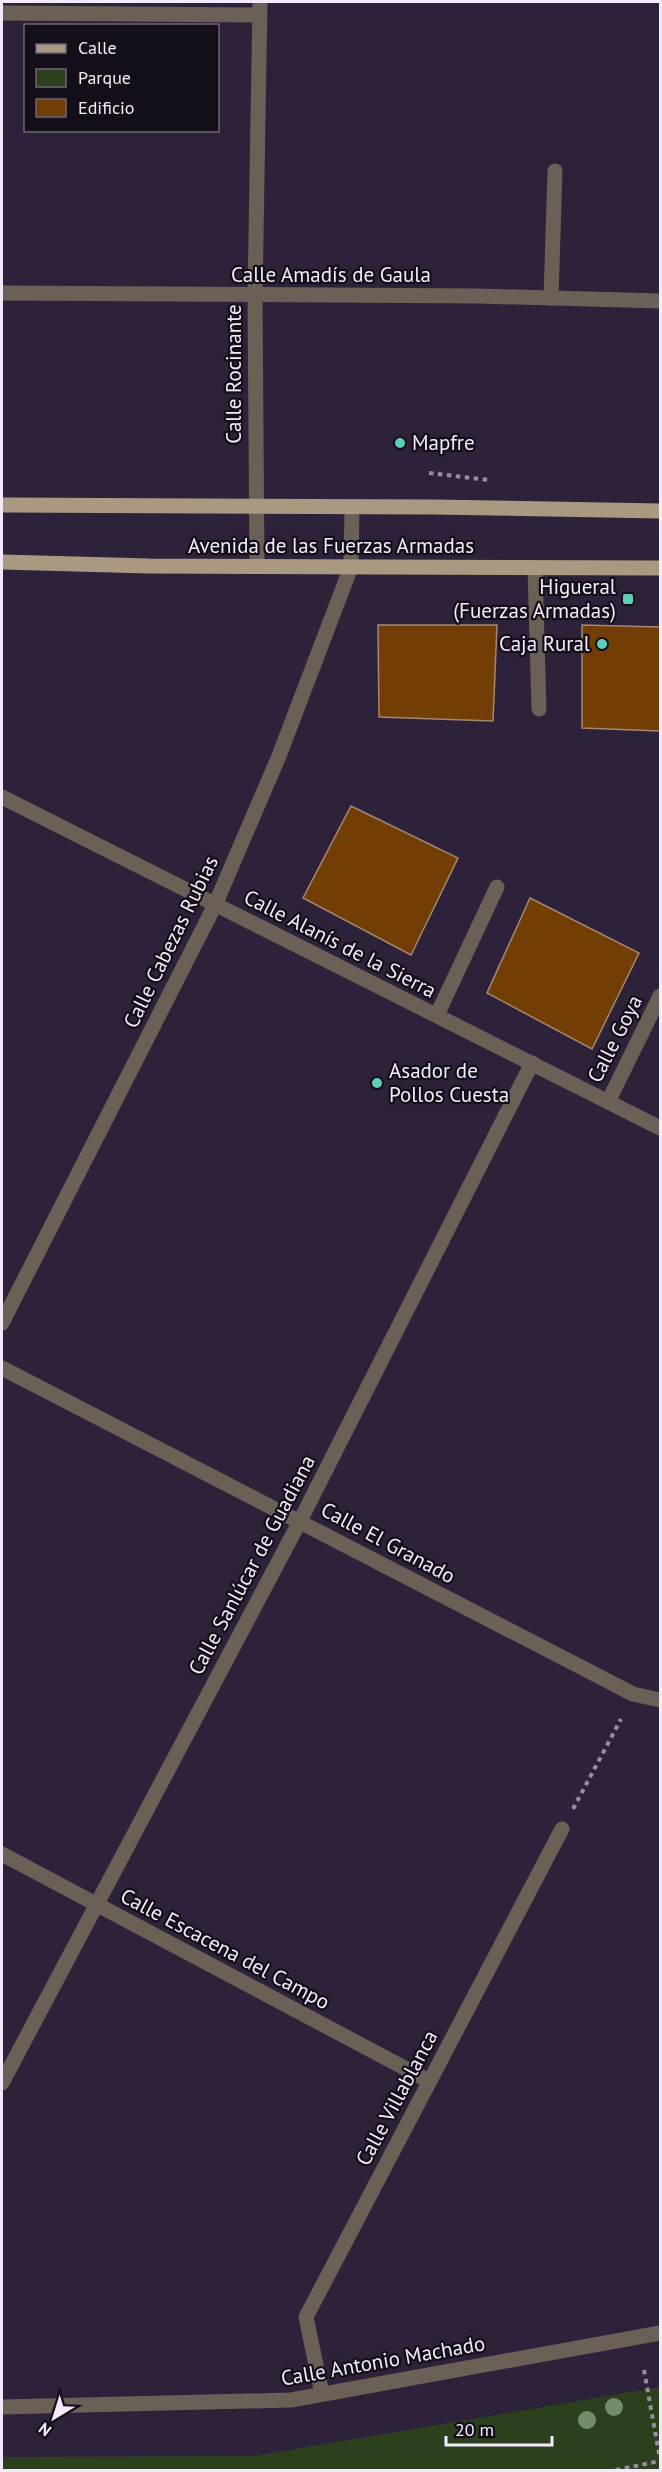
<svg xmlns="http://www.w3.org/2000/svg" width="662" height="2472" font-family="'PT Sans',sans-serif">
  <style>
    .green { fill: #2b411e }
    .building { fill: #723e05; stroke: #a48871; stroke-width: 1.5 }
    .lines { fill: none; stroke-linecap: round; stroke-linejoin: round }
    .path { stroke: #978da1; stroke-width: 4; stroke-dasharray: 4.5 4.5; stroke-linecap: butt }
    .minor { stroke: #696155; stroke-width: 15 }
    .major { stroke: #a99980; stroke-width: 15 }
    .tree { fill: #748d69 }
    .poi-dot { fill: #5dceb9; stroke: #140e19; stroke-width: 2 }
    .labels { text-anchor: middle; stroke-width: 4.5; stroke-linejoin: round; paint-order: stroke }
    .street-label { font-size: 21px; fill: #f3ebfc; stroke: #140e19 }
    .poi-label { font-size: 21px; fill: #f3ebfc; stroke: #140e19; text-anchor: start }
  </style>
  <rect width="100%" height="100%" fill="#2e223a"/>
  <path class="green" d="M660,2387V2470H2V2457L255,2456Z"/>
  <g class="building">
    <path d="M378,625H497L493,721L379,717Z"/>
    <path d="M582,625L660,627V731L582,728Z"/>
    <path d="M351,806L458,858L411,955L303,898Z"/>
    <path d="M530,898L639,953L592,1049L487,993Z"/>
  </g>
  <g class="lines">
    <g class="path">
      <path d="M429,473L489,480"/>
      <path d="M573,1809L621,1719"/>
      <path d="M644,2370L660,2459"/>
      <path d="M616,2470L660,2461"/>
    </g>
    <g class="minor">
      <path d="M2,13L260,15"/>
      <path d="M2,293L478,296L660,301"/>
      <path d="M551,298L555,171"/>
      <path d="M257,566L255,296L260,2"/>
      <path d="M535,568L539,709"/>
      <path d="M2,797L660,1128"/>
      <path d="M437,1015L497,887"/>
      <path d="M608,1102L660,996"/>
      <path d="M2,1323L215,905L279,756L351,567L352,507"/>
      <path d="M2,1368L633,1694L660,1700"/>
      <path d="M2,1854L429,2081"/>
      <path d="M2,2083L300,1521L532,1063"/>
      <path d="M322,2394L306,2317L562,1829"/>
      <path d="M2,2407L291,2400L660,2333"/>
    </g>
    <g class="major">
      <path d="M2,505L434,507L660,511"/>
      <path d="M2,562L149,566L660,568"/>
    </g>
  </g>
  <g class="tree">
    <circle cx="614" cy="2407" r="9"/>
    <circle cx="587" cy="2420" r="9"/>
  </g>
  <g class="poi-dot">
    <circle cx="400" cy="443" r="6"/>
    <rect x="622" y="593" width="12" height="12" rx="3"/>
    <circle cx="602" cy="644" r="6"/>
    <circle cx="377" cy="1083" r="6"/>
  </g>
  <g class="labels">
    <g class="street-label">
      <text x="331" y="282">Calle Amadís de Gaula</text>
      <text transform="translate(234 374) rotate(-90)" y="7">Calle Rocinante</text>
      <text x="331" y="553">Avenida de las Fuerzas Armadas</text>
      <text transform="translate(171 942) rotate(-64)" y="7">Calle Cabezas Rubias</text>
      <text transform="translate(340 944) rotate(27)" y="7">Calle Alanís de la Sierra</text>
      <text transform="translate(615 1039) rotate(-63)" y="7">Calle Goya</text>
      <text transform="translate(388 1543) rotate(28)" y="7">Calle El Granado</text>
      <text transform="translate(252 1565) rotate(-62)" y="7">Calle Sanlúcar de Guadiana</text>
      <text transform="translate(225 1949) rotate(28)" y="7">Calle Escacena del Campo</text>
      <text transform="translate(397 2098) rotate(-62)" y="7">Calle Villablanca</text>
      <text transform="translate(383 2361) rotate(-10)" y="7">Calle Antonio Machado</text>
    </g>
    <g class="poi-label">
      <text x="412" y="450">Mapfre</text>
      <text x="616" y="594" text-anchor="end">Higueral<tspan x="616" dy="24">(Fuerzas Armadas)</tspan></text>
      <text x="590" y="651" text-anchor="end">Caja Rural</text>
      <text x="389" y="1078">Asador de<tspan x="389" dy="24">Pollos Cuesta</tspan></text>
    </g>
  </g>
  <rect width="662" height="2472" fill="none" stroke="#f3ebfc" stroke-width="6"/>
  <rect x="24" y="24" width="195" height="108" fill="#140e19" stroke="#6d6674" stroke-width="1.5"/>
  <rect x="36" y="44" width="30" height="9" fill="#a99980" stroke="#6d6674" stroke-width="1.5"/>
  <text x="78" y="54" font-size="18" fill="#f3ebfc">Calle</text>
  <rect x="36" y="69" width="30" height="18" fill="#2b411e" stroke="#6d6674" stroke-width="1.5"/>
  <text x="78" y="84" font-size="18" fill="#f3ebfc">Parque</text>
  <rect x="36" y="99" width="30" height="18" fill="#723e05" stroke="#6d6674" stroke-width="1.5"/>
  <text x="78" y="114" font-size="18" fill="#f3ebfc">Edificio</text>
  <g transform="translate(54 2418) rotate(218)" stroke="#140e19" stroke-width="4.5" paint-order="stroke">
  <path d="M0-4.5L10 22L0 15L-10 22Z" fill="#f3ebfc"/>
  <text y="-9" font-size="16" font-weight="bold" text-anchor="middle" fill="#f3ebfc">N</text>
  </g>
  <path d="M446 2436v9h106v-9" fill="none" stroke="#f3ebfc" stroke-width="3"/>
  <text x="455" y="2436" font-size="18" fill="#f3ebfc" stroke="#140e19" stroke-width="4.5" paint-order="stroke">20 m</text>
</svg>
